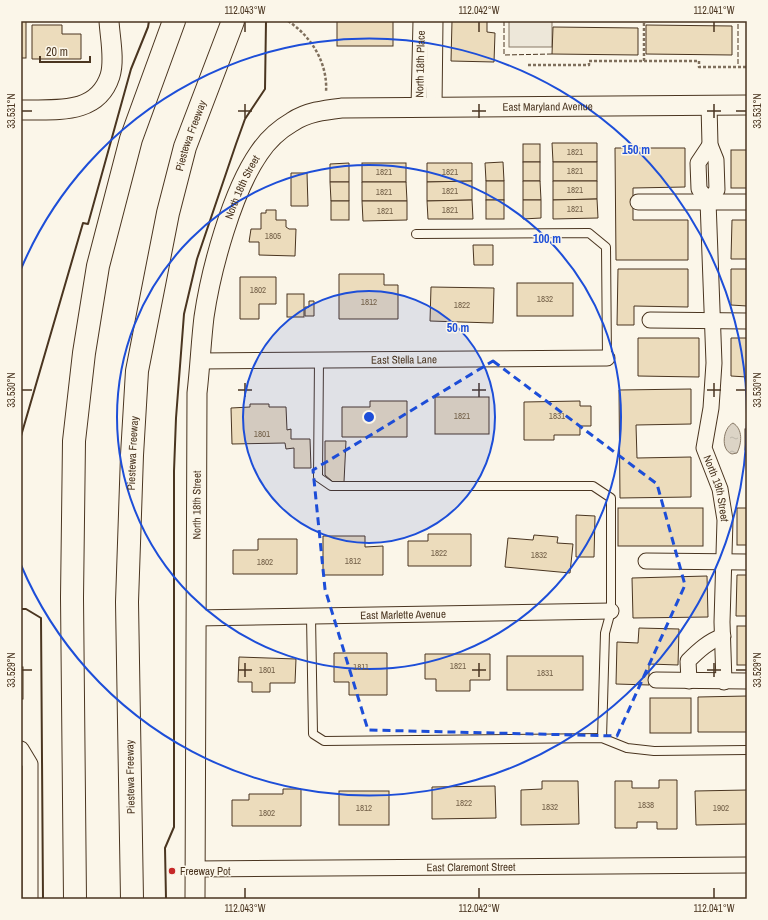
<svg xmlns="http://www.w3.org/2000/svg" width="768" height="920" font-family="'Archivo Narrow',sans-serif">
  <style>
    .parking { fill: #ede7d9; stroke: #887966 }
    .water { fill: url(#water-ripples); stroke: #887966 }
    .building { fill: #ecdcbc; stroke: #4a3520 }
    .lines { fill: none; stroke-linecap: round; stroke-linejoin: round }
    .service-casing { stroke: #4a3520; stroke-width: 10 }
    .minor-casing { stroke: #4a3520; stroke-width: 17 }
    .tertiary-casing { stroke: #4a3520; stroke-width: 21 }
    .motorway-casing { stroke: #4a3520; stroke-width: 24 }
    .path { stroke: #7f6f5c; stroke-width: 2.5; stroke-dasharray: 3 2; stroke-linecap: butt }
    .service { stroke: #fbf6e9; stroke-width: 8 }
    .minor { stroke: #fbf6e9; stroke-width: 15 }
    .tertiary { stroke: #fbf6e9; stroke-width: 19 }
    .motorway { stroke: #fbf6e9; stroke-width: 22 }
    .fence { stroke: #4a3520; stroke-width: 1; stroke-dasharray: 5 2; stroke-linecap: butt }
    .wall { stroke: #4a3520; stroke-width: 2 }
    .marked { fill: none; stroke: #1d4ed8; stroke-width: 3; stroke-dasharray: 8 5; stroke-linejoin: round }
    .ticks { fill: none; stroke: #4a3520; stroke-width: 1.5 }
    .ring { fill: none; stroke: #1d4ed8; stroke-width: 2 }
    .poi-dot { fill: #c62828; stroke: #fbf6e9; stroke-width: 1.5 }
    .labels { text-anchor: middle; stroke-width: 3; stroke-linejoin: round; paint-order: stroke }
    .number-label { font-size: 9px; fill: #725f47 }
    .street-label { font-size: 11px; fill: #4a3520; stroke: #fbf6e9 }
    .poi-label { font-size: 11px; fill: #4a3520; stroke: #fbf6e9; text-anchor: start }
    .centre { fill: #1d4ed8; stroke: #fbf6e9; stroke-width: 2 }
    .ring-label { font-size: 12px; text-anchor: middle; font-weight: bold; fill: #1d4ed8; stroke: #fbf6e9; stroke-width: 3; stroke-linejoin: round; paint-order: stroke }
    .neatline { fill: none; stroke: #4a3520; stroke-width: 1.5 }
    .ticks-label { font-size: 10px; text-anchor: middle; fill: #4a3520 }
  </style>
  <defs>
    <pattern id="water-ripples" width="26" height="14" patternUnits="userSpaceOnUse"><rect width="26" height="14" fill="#dcd4c6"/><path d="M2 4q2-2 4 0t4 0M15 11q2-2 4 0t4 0" fill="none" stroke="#beb7aa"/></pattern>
  </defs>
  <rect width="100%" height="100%" fill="#fbf6e9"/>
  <rect class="parking" x="509" y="21" width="43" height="26"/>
  <path class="water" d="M733,423C743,429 742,443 737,453L732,454C720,450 723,428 733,423Z"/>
  <g class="building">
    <rect x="21" y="21" width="5" height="37"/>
    <rect x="337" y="21" width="56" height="25"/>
    <path d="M452,21H487V32L495,33L494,62L451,61Z"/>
    <path d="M32,25H62V34H81V59H32Z"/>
    <path d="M646,25L732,26V55L646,54Z"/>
    <path d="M553,27L638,28V55L552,54Z"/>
    <path d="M552,143H597V162H553Z"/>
    <rect x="523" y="144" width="17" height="18"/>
    <path d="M615,148H685V187L633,188V220H688V260H616Z"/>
    <rect x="731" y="150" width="16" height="38"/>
    <path d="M503,162L504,181H486L485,163Z"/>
    <rect x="523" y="162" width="17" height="19"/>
    <rect x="553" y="162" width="44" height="19"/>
    <path d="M349,163V182H330V164Z"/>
    <rect x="362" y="163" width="44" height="19"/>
    <path d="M427,163H472V181L427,182Z"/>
    <path d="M291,173H307L308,206H291Z"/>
    <path d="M472,181V200L427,201V182Z"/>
    <rect x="486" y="181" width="18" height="19"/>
    <path d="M523,181H540L541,200H523Z"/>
    <path d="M553,181H597V199L553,200Z"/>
    <path d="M330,182H349V201H331Z"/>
    <path d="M362,182H406L407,201H362Z"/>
    <path d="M597,199L598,218L553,219V200Z"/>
    <path d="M472,200L473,219H428L427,201Z"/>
    <rect x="486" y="200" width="18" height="19"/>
    <path d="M523,200H541V218L523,219Z"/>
    <rect x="331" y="201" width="18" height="19"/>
    <path d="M362,201H407V220L363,221Z"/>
    <path d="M266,210H276V220H286V227L289,229H296L295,256L259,255V242H249L251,229H261V213H266Z"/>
    <path d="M732,220H747V259H731Z"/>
    <path d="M473,245H493V265H474Z"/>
    <path d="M618,269H688V307L634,306V325H617Z"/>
    <path d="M731,269H747V306L731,305Z"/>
    <path d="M339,274H384V285H398V319H339Z"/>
    <path d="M240,277H276V304H259V319H240Z"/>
    <rect x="517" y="283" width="56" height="33"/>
    <path d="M431,287L494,288L493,323L430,321Z"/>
    <rect x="287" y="294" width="17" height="23"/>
    <path d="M309,301H314V316H305V307H309Z"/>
    <path d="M638,338H699V377L638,376Z"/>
    <path d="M731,338H747V377L731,376Z"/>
    <path d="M691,389V424L636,425L637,458L691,457V497L620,498L619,390Z"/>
    <rect x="435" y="397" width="54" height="37"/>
    <path d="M370,401H407V437H342V407H370Z"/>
    <path d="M580,401V406H591V426H580V435H554V440H524V402Z"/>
    <path d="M250,404H269V407H286L287,430L291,429V439H310L311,468H294V448L286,449L285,443L232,444L231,408L250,407Z"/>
    <rect x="745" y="429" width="2" height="21"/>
    <path d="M325,441H346L344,482H333L325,475Z"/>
    <rect x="618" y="508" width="85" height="38"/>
    <rect x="737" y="508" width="10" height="37"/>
    <path d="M576,515L595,516L594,557H576Z"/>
    <path d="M428,534H471V566H408V541H428Z"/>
    <path d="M534,535L558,537L557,543L573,544L570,573L505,567L508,538L533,540Z"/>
    <path d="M323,536H365V547L383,546V575H323Z"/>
    <path d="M258,539H297V574H233V550H258Z"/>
    <path d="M737,575H747V616H736Z"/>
    <path d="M707,576L708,617L633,618L632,578Z"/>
    <rect x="737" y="626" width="10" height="39"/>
    <path d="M639,628L679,629L678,665L649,664V685L616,684L617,642L638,643Z"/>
    <path d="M334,653H387V695H349V682H334Z"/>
    <path d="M425,654H490V680H470V691H436V679H425Z"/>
    <rect x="507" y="656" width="76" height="34"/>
    <path d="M239,657L296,659L295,683H270V692H252V682H238Z"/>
    <rect x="21" y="667" width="2" height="32"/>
    <path d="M747,696V732H698V697Z"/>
    <rect x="650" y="698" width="41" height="35"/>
    <path d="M659,780H677V829H657V822H637V828H615V781H632V788H659Z"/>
    <path d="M542,781H578L579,824L521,825V790L542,789Z"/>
    <path d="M495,786L496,818L432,819V787Z"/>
    <path d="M283,789H301V826H232V800H249V794H283Z"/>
    <path d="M747,790V824L696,825L695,791Z"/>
    <rect x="339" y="791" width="50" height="34"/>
  </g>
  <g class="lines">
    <defs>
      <g id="service">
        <path d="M416,234L589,233L606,247L607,358"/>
        <path d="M319,360L318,477L331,486H593L611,498V611L605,633L602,738"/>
        <path d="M311,616L313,734L324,741L602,738L627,748L654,751L747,750"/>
      </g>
      <g id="minor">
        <path id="s1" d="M419,107L421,21"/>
        <path d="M434,107L435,21"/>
        <path id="s2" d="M710,145L698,163L699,189L708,201L714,363L711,408L704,448L720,489L725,520L722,622L724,682"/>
        <path d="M708,201L717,190L716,160L710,145L709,105"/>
        <path d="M638,202H747"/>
        <path d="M650,320L747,321"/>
        <path id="s3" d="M200,361L607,358"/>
        <path d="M646,561L747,562"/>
        <path id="s4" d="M196,618L611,611"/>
        <path d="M656,680L747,681"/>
        <path d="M689,681L688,661C699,650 709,641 723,636"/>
        <path d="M21,749L30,764V899"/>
        <path id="s5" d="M195,869L747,865"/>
      </g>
      <g id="tertiary">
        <path d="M21,110C55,109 97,116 110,76C115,60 110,38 109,21"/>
        <path id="s6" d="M195,899L197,393C200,367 201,342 204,317C211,269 232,192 259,153C267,141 280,129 292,122C307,112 325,110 342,108L747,105"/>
      </g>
      <g id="motorway">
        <path d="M75,899L72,598L74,441L84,353L98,266L131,139L174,21"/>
        <path id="s7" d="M132,899L127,602L132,455L137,371L168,213L185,147L233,21"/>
      </g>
    </defs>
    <use href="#service" class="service-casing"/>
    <use href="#minor" class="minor-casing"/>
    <use href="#tertiary" class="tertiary-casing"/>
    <use href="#motorway" class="motorway-casing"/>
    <g class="path">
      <path d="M288,21C311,36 328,63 326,92"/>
      <path d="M644,61V21"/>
      <path d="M528,65H589V61H699V67H747"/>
    </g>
    <use href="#service" class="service"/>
    <use href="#minor" class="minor"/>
    <use href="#tertiary" class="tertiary"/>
    <use href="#motorway" class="motorway"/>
    <g class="fence">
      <path d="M504,21V55L552,54"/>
      <path d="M738,64V21"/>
    </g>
    <g class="wall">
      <path d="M21,436L83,223L88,224L131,69L148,27L149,21"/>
      <path d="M21,609H26L41,618L43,899"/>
      <path d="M166,899L165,848L174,827V471L176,418L184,314L197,259L236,144L245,119L265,89L266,21"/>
    </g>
  </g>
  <path class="marked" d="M493,361L657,484L685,585L617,736L368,730L325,589L313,470Z"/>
  <path class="ticks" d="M245,22V32M479,22V32M714,22V32M245,104V118M479,104V118M714,104V118M22,111H32M238,111H252M472,111H486M707,111H721M736,111H746M245,383V397M479,383V397M714,383V397M22,390H32M238,390H252M472,390H486M707,390H721M736,390H746M245,663V677M479,663V677M714,663V677M22,670H32M238,670H252M472,670H486M707,670H721M736,670H746M245,888V898M479,888V898M714,888V898"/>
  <circle cx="369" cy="417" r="126" fill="#1d4ed8" fill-opacity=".12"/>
  <g class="ring">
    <circle cx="369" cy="417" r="126"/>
    <circle cx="369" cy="417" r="252"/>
    <path d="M747 420A378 378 0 0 1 21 565M21 269A378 378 0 0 1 747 414"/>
  </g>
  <circle class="poi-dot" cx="172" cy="871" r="4"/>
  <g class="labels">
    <g class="number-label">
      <text x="575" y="155">1821</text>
      <text x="575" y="174">1821</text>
      <text x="384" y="175">1821</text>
      <text x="450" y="175">1821</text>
      <text x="575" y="193">1821</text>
      <text x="450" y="194">1821</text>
      <text x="384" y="195">1821</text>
      <text x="575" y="212">1821</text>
      <text x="450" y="213">1821</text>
      <text x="385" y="214">1821</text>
      <text x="273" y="239">1805</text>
      <text x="258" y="293">1802</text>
      <text x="545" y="302">1832</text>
      <text x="369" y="305">1812</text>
      <text x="462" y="308">1822</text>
      <text x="462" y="419">1821</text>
      <text x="557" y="419">1831</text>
      <text x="262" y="437">1801</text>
      <text x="439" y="556">1822</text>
      <text x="539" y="558">1832</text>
      <text x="353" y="564">1812</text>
      <text x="265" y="565">1802</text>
      <text x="458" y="669">1821</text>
      <text x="361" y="670">1811</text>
      <text x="267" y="673">1801</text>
      <text x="545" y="676">1831</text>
      <text x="464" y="806">1822</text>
      <text x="646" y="808">1838</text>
      <text x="550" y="810">1832</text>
      <text x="364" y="811">1812</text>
      <text x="721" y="811">1902</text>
      <text x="267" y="816">1802</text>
    </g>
    <g class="street-label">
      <text dy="4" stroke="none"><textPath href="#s1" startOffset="43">North 18th Place</textPath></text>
      <text dy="4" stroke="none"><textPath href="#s6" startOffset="1060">East Maryland Avenue</textPath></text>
      <text dy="4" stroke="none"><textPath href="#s7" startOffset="770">Piestewa Freeway</textPath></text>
      <text dy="4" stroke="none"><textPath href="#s6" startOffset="718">North 18th Street</textPath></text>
      <text dy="4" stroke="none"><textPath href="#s3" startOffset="204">East Stella Lane</textPath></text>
      <text dy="4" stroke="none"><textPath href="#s7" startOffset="446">Piestewa Freeway</textPath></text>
      <text dy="4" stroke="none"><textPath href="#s2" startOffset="353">North 19th Street</textPath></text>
      <text dy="4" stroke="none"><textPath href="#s6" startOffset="394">North 18th Street</textPath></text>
      <text dy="4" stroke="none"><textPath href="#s4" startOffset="207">East Marlette Avenue</textPath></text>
      <text transform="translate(130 777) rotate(-91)" y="4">Piestewa Freeway</text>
      <text dy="4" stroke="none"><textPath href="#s5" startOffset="276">East Claremont Street</textPath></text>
    </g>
    <g class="poi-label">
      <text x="180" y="875">Freeway Pot</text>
    </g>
  </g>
  <circle cx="369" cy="417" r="6" class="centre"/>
  <g class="ring-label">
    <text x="636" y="154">150 m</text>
    <text x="547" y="243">100 m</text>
    <text x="458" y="332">50 m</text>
  </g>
  <rect width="768" height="920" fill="none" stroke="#fbf6e9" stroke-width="44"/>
  <path d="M40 56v6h50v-6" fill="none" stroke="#4a3520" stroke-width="2"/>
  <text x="46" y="56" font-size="12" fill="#4a3520" stroke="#fbf6e9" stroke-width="3" paint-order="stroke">20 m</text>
  <rect x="22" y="22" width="724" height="876" class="neatline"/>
  <g class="ticks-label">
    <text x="245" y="14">112.043°W</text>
    <text x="479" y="14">112.042°W</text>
    <text x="714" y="14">112.041°W</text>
    <text transform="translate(11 111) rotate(-90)" y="4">33.531°N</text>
    <text transform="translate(757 111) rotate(-90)" y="4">33.531°N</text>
    <text transform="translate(11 390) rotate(-90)" y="4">33.530°N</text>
    <text transform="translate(757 390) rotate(-90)" y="4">33.530°N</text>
    <text transform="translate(11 670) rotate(-90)" y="4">33.529°N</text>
    <text transform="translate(757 670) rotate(-90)" y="4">33.529°N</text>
    <text x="245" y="912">112.043°W</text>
    <text x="479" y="912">112.042°W</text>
    <text x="714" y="912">112.041°W</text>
  </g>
</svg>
